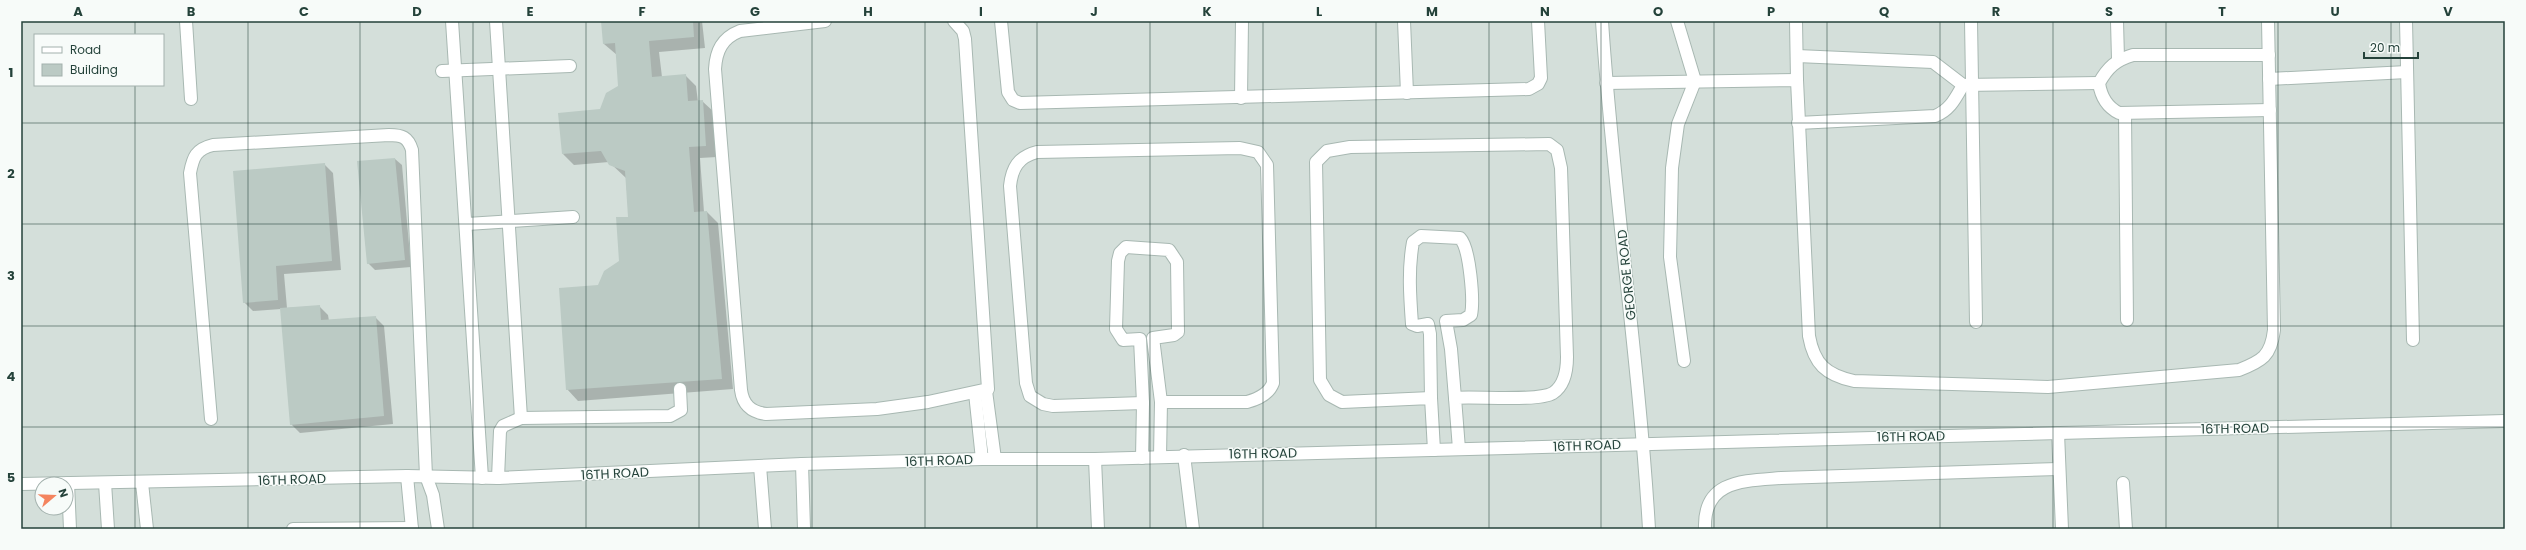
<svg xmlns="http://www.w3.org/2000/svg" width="2526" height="550" font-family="Poppins,sans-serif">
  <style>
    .built { fill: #d4dfda; fill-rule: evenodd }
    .shadow { fill: #0003 }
    .building { fill: #bbcac4 }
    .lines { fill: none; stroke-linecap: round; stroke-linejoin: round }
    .minor-casing { stroke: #a8b8b2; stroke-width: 14 }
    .minor { stroke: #fff; stroke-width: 12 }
    .grid { fill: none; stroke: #24423a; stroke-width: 1; stroke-opacity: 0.55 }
    .labels { text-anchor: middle; stroke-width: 3; stroke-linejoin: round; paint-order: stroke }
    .street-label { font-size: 13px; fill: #24423a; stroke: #f7fbf9 }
    .neatline { fill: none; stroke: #24423a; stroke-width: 1.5 }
    .grid-label { font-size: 13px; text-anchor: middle; font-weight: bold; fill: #24423a }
  </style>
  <rect width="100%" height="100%" fill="#e6efeb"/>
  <path class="built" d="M21,21H2505V529H21ZM35,35H163V85H35ZM42,484H66V508H42Z"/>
  <g class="shadow">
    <path d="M602,21H702L705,48L659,52L662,77L685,75L696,86L698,102L702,101L714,112L717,157L700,158L704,212H707L718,223L733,389L578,401L567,389L598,286L620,262L629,218L626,178L609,162L574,165L563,154L619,87L617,55L604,44Z"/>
    <path d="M395,159L402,165L411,267L375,270L368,263Z"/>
    <path d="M324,164L333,173L341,270L284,274L287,308L319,306L328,315L329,321L375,317L384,326L393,424L300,433L291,424L281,309L253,311L244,302Z"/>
  </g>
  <g class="building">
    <path d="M601,21H693L694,37L649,41L652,77L686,74L688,101L703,100L706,146L689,147L694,212L707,211L722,379L566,390L559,288L598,285L604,271L619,261L616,217H628L625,171L609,165L601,151L562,154L558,113L600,109L606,93L618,86L615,43L603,44Z"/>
    <path d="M395,158L405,260L367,264L357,161Z"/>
    <path d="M325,163L332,261L276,266L278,300L243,303L233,171Z"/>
    <path d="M320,305L321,320L376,316L384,416L290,425L280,308Z"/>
  </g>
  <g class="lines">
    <defs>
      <g id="minor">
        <path d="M186,21L191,99"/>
        <path d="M452,21L482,478"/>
        <path d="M496,21L521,418"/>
        <path d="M825,21L740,31C722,38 716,51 715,69L741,390C743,405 751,412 766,414L877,409L928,402L988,389L965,39L963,31L954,21"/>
        <path d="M1001,21L1008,92L1013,100L1020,103L1529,89L1538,84L1541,78L1538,21"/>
        <path d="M1404,21L1407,93"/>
        <path d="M1602,21C1613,191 1639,359 1649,529"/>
        <path d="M1677,21L1695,81L1678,124L1672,168L1670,257L1684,361"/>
        <path d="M1796,21L1797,80"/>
        <path d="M1971,21L1976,322"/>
        <path d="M2117,21L2118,59"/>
        <path d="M2406,21L2413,340"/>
        <path d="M2269,55H2133C2116,60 2108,67 2099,83C2101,97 2107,107 2119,113L2270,110"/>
        <path d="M1797,56L1933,62L1963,85L2099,83"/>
        <path d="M442,71L570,66"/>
        <path d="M2269,79L2407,72"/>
        <path d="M1606,83L1797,80L1809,336C1814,364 1826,375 1854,381L2048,387L2239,370C2262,361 2271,356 2274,330L2268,21"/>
        <path d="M1241,98L1242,21"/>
        <path d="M2125,113L2127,320"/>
        <path d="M1798,123L1935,116C1950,110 1955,99 1963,85"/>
        <path d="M467,224L573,217"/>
        <path d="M986,391L995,459"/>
        <path d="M975,393L982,459"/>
        <path d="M1431,398L1430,334L1428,324L1417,326L1412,324C1410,297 1408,269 1413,242L1421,236L1460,238C1470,248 1474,301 1471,315L1463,320L1446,321L1451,349L1455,398"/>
        <path d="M1143,403L1140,339L1123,340L1116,329L1118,261L1120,253L1126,247L1169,250L1177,262L1178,332L1174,335L1153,338L1161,402"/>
        <path d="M211,419L190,173C193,157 196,149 213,145L389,135C402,135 408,137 412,150L426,476L433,495L438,529"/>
        <path d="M2058,433L2062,529"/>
        <path d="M1434,450L1431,398L1342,402L1329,395L1320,380L1316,162L1327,151L1350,147L1549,144L1557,150L1561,168L1567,357C1567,370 1565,385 1553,393C1538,402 1475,396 1455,398L1459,449"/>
        <path d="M1184,455L1193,529"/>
        <path d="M1142,458L1143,403L1053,406L1043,404L1030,396L1026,383L1010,186C1012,168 1018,157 1037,152L1240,148L1258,152L1267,165L1273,383C1269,394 1258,399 1247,402H1161L1160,457"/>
        <path d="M1095,459L1098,529"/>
        <path d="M802,464L804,529"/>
        <path d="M760,466L765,529"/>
        <path d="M407,476L412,529"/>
        <path d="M498,478L500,431L503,426L521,418L670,416L681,410L680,389"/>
        <path d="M68,483L70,529"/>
        <path d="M105,483L108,529"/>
        <path d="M142,483L147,529"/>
        <path d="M2123,483L2126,529"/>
        <path d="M21,484L407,476L498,478L802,464L982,459H1095L2505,421"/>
        <path d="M293,529L412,528"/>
        <path d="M1705,529C1703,480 1743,481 1781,478L2058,469"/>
      </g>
    </defs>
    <use href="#minor" class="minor-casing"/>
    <use href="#minor" class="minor"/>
  </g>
  <path class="grid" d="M135,21V35M248,21V529M360,21V529M473,21V529M586,21V529M699,21V529M812,21V529M925,21V529M1037,21V529M1150,21V529M1263,21V529M1376,21V529M1489,21V529M1601,21V529M1714,21V529M1827,21V529M1940,21V529M2053,21V529M2166,21V529M2278,21V529M2391,21V529M135,85V529M21,123H2505M21,224H2505M21,326H2505M21,427H2505"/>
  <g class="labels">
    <g class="street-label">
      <text transform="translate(1626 275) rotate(-96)" y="5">GEORGE ROAD</text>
      <text transform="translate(2235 428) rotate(-1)" y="5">16TH ROAD</text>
      <text transform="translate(1911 436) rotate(-1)" y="5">16TH ROAD</text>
      <text transform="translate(1587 445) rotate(-2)" y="5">16TH ROAD</text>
      <text transform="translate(1263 453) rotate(-1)" y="5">16TH ROAD</text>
      <text transform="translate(939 460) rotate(-2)" y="5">16TH ROAD</text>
      <text transform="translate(615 473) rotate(-3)" y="5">16TH ROAD</text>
      <text transform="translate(292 479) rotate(-2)" y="5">16TH ROAD</text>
    </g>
  </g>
  <rect width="2526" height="550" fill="none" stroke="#f7fbf9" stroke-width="44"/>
  <rect x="34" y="34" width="130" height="52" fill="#f7fbf9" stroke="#a3b1ad"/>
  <rect x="42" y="47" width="20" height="6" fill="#ffffff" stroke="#a3b1ad"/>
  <text x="70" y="54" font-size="12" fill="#24423a">Road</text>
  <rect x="42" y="64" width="20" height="12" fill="#bbcac4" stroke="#a3b1ad"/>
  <text x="70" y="74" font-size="12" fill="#24423a">Building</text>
  <g transform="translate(54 496) rotate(71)"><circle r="19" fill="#f7fbf9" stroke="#a3b1ad"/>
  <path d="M0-3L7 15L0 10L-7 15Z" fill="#f4845f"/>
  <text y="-6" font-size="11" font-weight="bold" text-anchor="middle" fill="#24423a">N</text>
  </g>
  <path d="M2364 52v6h54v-6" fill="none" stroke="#24423a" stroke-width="2"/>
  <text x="2370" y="52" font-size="12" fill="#24423a" stroke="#f7fbf9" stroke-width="3" paint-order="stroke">20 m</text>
  <rect x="22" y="22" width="2482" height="506" class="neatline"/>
  <g class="grid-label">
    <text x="78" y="16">A</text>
    <text x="191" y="16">B</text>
    <text x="304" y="16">C</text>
    <text x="417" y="16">D</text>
    <text x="530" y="16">E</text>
    <text x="642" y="16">F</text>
    <text x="755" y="16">G</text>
    <text x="868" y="16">H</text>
    <text x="981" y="16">I</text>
    <text x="1094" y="16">J</text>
    <text x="1207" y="16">K</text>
    <text x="1319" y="16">L</text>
    <text x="1432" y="16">M</text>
    <text x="1545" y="16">N</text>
    <text x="1658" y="16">O</text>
    <text x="1771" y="16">P</text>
    <text x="1884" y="16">Q</text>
    <text x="1996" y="16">R</text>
    <text x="2109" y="16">S</text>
    <text x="2222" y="16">T</text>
    <text x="2335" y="16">U</text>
    <text x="2448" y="16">V</text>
    <text x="11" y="77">1</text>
    <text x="11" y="178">2</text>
    <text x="11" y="280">3</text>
    <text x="11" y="381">4</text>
    <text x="11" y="482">5</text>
  </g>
</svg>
